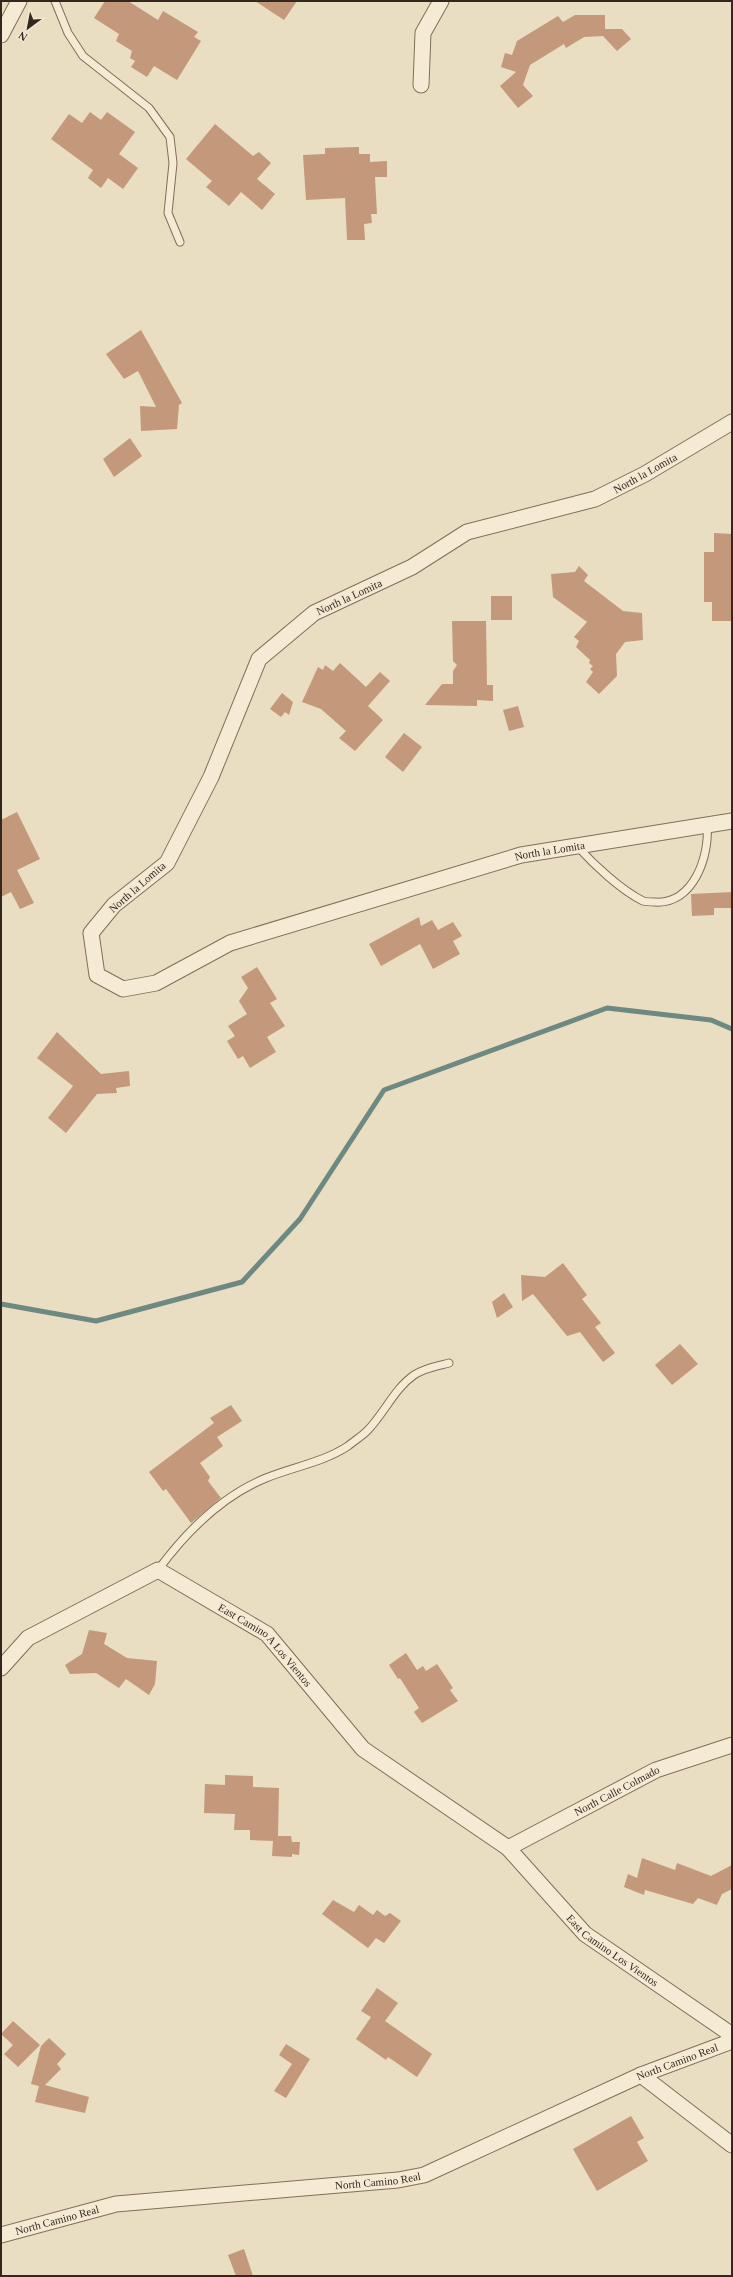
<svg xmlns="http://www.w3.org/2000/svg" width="733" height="2277" font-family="Georgia,serif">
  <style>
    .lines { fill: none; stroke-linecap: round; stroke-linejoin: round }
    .stream { stroke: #6c8982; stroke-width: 5 }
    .building { fill: #c4997b }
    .service-casing { stroke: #816f5b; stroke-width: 9 }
    .minor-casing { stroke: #816f5b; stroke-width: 17 }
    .service { stroke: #f5ebd4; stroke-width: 7 }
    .minor { stroke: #f5ebd4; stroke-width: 15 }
    .labels { text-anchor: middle; stroke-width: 3.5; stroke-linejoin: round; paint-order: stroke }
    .street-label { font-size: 11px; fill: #33281e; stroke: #f2e8d1 }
  </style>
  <rect width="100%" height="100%" fill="#e9ddc2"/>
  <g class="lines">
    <path class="stream" d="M1,1304L96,1321L242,1282L300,1219L384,1090L607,1008L711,1020L732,1029"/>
  </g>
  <g class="building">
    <path d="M105,1H128L158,20L163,11L198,32L194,37L201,41L177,80L154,66L147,77L131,67L135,61L130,58L132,51L116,41L119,34L94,18Z"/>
    <path d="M255,1H297L284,20Z"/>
    <path d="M575,15H605V29H622L631,39L617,51L603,36L584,37L566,48L564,44L530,65L523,85L533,96L518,108L500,86L516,72L501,67L505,53L512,55L517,41L558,16L563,22Z"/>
    <path d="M90,112L101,120L107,112L135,132L119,154L138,168L123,189L108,178L101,188L88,178L93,170L51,139L69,114L82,123Z"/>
    <path d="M215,124L253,156L259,152L271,163L257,179L275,194L262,210L241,192L229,206L206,187L212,181L186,159Z"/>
    <path d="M359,147V154H370V162L387,161V177H375L377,214H371L372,223L364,224L365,240H347L345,198L306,200L303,155L325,154V148Z"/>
    <path d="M141,330L182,403L179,405L177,429L141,431L140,406L156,407L138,371L124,379L106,354Z"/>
    <path d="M130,438L142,456L114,477L103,459Z"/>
    <path d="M714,533L732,534V621H712V602H704V552H714Z"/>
    <path d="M579,566L588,575L584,581L623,611L642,613L643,640L625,642L616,654L617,676L599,694L586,682L593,672L590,669L593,666L589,663L590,660L576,647L579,641L574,637L587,622L553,597L551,574L575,572Z"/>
    <rect x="491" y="596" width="21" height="24"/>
    <path d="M452,621H486L487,685H493V701L477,700V706L425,705L442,684H453V671L457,665L453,661Z"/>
    <path d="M340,663L366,687L380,672L390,681L368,706L383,720L355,751L339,738L346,731L321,709L302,702L318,667L323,670L325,665L333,671Z"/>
    <path d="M282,693L293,702L289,715L285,712L281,717L270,709Z"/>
    <path d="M518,706L524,727L509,731L503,710Z"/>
    <path d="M404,733L422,747L403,772L385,757Z"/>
    <path d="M17,812L40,859L17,870L34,903L20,909L11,892L1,897V820Z"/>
    <path d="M732,892V908H714V915L692,916L691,894Z"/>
    <path d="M419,917L421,926L432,920L438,930L453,922L462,936L453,941L460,954L433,969L420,944L381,966L369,944Z"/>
    <path d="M257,967L277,999L270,1003L285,1026L267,1037L276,1052L250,1068L243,1056L238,1059L227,1041L235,1036L228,1026L247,1014L239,1001L248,988L241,977Z"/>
    <path d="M57,1032L101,1074L129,1071L130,1086L116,1088L117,1093L97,1094L66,1133L48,1118L73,1086L37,1058Z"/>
    <path d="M563,1263L587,1295L582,1299L601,1323L595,1327L615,1353L603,1362L580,1332L567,1336L533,1294L522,1301L521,1275L545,1277Z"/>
    <path d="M504,1293L513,1307L497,1318L492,1302Z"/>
    <path d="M680,1344L698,1364L672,1385L655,1365Z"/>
    <path d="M231,1405L242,1421L217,1437L223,1446L200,1463L210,1477L208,1481L221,1498L191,1523L166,1489L163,1491L149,1472L214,1423L210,1418Z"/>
    <path d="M89,1630L107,1633L104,1644L127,1658L157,1661L155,1684L149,1695L126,1679L119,1688L96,1673L70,1674L65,1665L82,1654Z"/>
    <path d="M406,1653L417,1670L423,1666L426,1671L437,1664L453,1688L450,1690L458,1701L422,1723L414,1712L419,1708L400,1678L398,1679L389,1665Z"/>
    <path d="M225,1775L253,1776V1787L279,1788L278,1836H291L292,1842H300L299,1855L292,1854V1857L272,1856L273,1841L250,1840V1830H234L235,1814L204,1813L205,1784L225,1785Z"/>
    <path d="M642,1858L675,1870L677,1863L711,1876L732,1865V1889L722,1894L717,1905L698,1898L693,1904L645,1890L644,1895L624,1887L628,1874L637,1878Z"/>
    <path d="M333,1900L354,1912L359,1905L373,1915L377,1910L385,1916L390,1913L401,1921L384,1943L376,1938L368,1948L322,1914Z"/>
    <path d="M377,1988L398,2003L385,2021L432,2054L417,2077L388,2057L386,2060L356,2039L371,2017L361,2011Z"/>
    <path d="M13,2021L40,2045L18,2067L4,2054L13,2045L1,2034Z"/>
    <path d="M49,2038L66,2054L57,2064L61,2069L45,2085L89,2097L85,2113L35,2102L39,2086L31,2084L41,2046Z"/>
    <path d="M286,2044L310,2059L286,2098L274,2091L292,2064L279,2055Z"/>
    <path d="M631,2116L644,2138L637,2142L648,2161L597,2191L573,2149Z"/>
    <path d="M244,2249L253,2276H236L228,2255Z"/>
  </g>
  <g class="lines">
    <defs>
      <g id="service">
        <path d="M55,1L68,33L83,56L149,108L170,137L173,163L168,213L180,242"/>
        <path d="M577,846C594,865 621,890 643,901C647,902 652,902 655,902C693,905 710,856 707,825"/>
        <path d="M158,1570C186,1532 222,1496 266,1478C293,1467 324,1462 348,1446C354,1441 362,1436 367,1431C384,1414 394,1389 414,1375C424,1368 437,1366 449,1363"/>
      </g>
      <g id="minor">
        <path d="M1,35L19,1"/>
        <path d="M421,85L423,33L441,1"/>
        <path id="s1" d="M732,422L645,474L595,499L467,532L412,567L314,613L259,659L211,777L167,863L114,905L91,933L97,975L123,989L156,983L230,943L521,855L732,821"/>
        <path id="s2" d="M1,1668L28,1638L158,1570L267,1634L363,1749L508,1848L585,1934L732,2035"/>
        <path id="s3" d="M508,1848L656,1770L732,1745"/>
        <path d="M641,2075L732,2145"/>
        <path id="s4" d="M1,2235L116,2204L398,2180L424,2175L641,2075L732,2041"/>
      </g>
    </defs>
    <use href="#service" class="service-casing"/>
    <use href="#minor" class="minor-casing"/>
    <use href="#service" class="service"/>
    <use href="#minor" class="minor"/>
  </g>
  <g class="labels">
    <g class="street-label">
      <text transform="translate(645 473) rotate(-29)" y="4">North la Lomita</text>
      <text transform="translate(349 597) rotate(-25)" y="4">North la Lomita</text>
      <text dy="4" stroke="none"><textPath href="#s1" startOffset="1385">North la Lomita</textPath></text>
      <text transform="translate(137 887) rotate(-41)" y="4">North la Lomita</text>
      <text dy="4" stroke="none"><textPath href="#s2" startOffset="319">East Camino A Los Vientos</textPath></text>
      <text dy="4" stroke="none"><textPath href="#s3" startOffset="123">North Calle Colmado</textPath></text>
      <text dy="4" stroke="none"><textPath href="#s2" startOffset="786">East Camino Los Vientos</textPath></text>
      <text dy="4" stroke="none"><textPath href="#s4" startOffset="706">North Camino Real</textPath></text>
      <text dy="4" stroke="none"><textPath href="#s4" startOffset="382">North Camino Real</textPath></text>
      <text dy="4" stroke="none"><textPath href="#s4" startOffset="58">North Camino Real</textPath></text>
    </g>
  </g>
  <rect width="733" height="2277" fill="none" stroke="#33281e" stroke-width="4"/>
  <g transform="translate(28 28) rotate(212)" stroke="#f2e8d1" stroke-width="3" paint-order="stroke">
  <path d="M0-3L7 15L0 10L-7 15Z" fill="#33281e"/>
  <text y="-6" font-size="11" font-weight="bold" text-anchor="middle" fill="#33281e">N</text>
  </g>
</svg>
